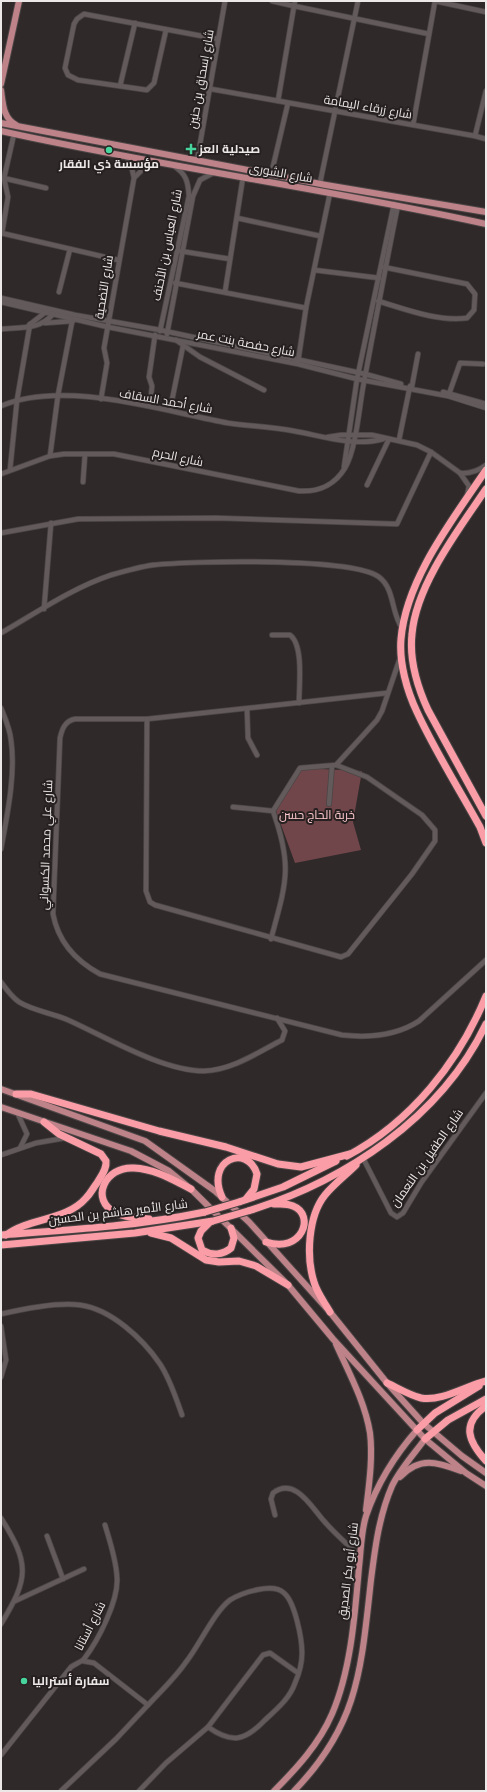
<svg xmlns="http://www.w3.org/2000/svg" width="487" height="1792" font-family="'Noto Sans',Cairo,sans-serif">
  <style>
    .green { fill: #70464a }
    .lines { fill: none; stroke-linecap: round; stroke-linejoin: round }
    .minor-casing { stroke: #4b4545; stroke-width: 6 }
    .major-casing { stroke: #4b4545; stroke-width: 8 }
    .highway-casing { stroke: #4b4545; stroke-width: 9 }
    .minor { stroke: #625a5b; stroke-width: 4.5 }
    .major { stroke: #be8289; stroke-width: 6 }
    .highway { stroke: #fb9da7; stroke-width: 7 }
    .highway-bridge-casing { stroke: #4b4545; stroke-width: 9; stroke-linecap: butt }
    .highway-bridge { stroke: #fb9da7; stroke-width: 7 }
    .poi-dot { fill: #48d49d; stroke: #262020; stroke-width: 1.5 }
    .labels { text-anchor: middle; stroke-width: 4; stroke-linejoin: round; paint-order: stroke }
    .street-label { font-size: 12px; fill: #ede8e8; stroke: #262020 }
    .poi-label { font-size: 12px; font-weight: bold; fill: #ede8e8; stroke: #262020; text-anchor: start }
    .park-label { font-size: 12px; fill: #fec9cd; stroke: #262020 }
  </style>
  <rect width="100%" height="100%" fill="#30292a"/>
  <path class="green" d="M301,768L362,771L353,822L361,850L295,863L276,811Z"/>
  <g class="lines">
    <defs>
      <g id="minor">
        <path d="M272,1L294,6L295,1"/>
        <path d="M435,1L486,12"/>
        <path d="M166,30L154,83L147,90L78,80L68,75L65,68L74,24L77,19L84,14L218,39"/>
        <path d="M120,86L135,23"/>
        <path d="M211,89L475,136L486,91"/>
        <path d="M278,101L294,6L429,34"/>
        <path d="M413,125L435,1"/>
        <path d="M475,136L486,139"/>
        <path d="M197,161L225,1"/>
        <path d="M271,175L288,103"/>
        <path d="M3,178L46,188"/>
        <path d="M134,178L146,166L157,163"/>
        <path d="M320,183L358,1"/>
        <path d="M237,218L320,236"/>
        <path d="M1,233L118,260"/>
        <path d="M2,233L8,197L4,178L14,134"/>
        <path d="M180,251L230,259"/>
        <path d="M314,270L379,278"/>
        <path d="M175,283L306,308"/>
        <path d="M59,292L70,249"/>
        <path d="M225,292L243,177"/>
        <path d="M1,298L75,315L160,330L365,374L401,384"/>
        <path d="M378,301C405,309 438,322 467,318L474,310L475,294L467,284L383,267"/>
        <path d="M1,302L108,327L298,364L357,379L448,396L486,408"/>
        <path d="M45,323L73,321"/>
        <path d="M29,325L47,311"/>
        <path d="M1,329C20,327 40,330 53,314"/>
        <path d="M160,331L189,196C188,181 186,174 174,166"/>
        <path d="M167,334L193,196L200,180L215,172"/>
        <path d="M176,340L200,357L264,390"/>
        <path d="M298,362L306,308L330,193"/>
        <path d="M412,386L418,354"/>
        <path d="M443,392L486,404"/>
        <path d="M449,394L460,363L483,364"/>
        <path d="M101,399L107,363L104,348L134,178L131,164L126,156"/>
        <path d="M1,406C64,379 162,411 228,423C249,426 272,427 294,431C322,436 354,447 383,439"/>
        <path d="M150,406L152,386L149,377L155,335"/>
        <path d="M170,410L183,346"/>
        <path d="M328,437L341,435H372L417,445L431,452L460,473L469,486L467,496"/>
        <path d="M399,440L410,386"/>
        <path d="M50,456L58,395L72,322"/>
        <path d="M344,467L357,379L394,204"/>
        <path d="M10,470L17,400L30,324"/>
        <path d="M460,473C470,474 478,471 486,465"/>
        <path d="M1,474L50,456L64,454H114L299,491C319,492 334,486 345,468C357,447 359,406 364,382C375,323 386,264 398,205"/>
        <path d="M83,482L85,454"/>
        <path d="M367,485L389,439"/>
        <path d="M1,533L78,519L216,518L397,524L431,452"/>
        <path d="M44,609L51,523"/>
        <path d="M1,633C36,613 72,588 111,575C125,571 139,567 153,565C190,561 352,557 379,577C395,589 391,613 402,628"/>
        <path d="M272,635H290C304,645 299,687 299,703"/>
        <path d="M387,693L147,719H75C65,721 62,729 60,738L53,914C58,941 76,961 100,974L342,1035C369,1038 396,1036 419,1021L486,960"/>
        <path d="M1,708C5,718 10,729 11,740C16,774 7,816 1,849"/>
        <path d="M247,709L248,738L257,755"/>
        <path d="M147,719L146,891L150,902L155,905L341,957L348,954L412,874L435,841V830L422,815L367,777L336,765"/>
        <path d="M329,804L332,766"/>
        <path d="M233,807L273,811C293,867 286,883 271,939"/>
        <path d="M273,811L300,768L336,765L377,720L382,711L400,658"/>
        <path d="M1,982C6,989 12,997 19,1002C34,1011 52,1013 68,1020C106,1037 162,1071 204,1071C232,1070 257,1053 282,1040L285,1031L277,1018"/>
        <path d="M17,1112L27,1134L20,1148"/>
        <path d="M1,1155L36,1143L65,1138"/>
        <path d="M363,1158L391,1213L397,1217L403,1213L421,1183L486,1093"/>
        <path d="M1,1314C23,1309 58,1302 80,1305C111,1309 143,1339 160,1364C170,1379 176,1398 182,1415"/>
        <path d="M1,1326L6,1360L1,1377"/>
        <path d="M275,1515L271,1499L273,1493C295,1476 312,1508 324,1521C335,1534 348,1545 360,1556"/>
        <path d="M1,1518C30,1564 29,1578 1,1624"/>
        <path d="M47,1536L63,1579"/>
        <path d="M15,1601L84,1569"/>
        <path d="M148,1705C161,1691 175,1678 186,1662C199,1646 214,1612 230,1600C241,1593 273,1582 284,1593C295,1602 302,1639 302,1653C302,1663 299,1674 295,1683C290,1698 277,1709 265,1720C245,1741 232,1744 208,1727"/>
        <path d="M1,1755L71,1667C75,1664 81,1662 84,1659C98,1641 119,1600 117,1577C116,1559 110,1542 105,1525"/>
        <path d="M61,1791L116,1739L148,1705L94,1663L83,1661"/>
        <path d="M139,1791L166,1763L208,1727L263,1655L270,1653L298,1673"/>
      </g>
      <g id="major">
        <path d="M1,84L19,1"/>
        <path d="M1,90C3,104 3,118 16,125"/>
        <path d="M1,123L326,185L486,212"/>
        <path d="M1,131C162,167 325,188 486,224"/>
        <path d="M1,1089L145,1141L215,1191L249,1222L330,1312L387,1383L423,1423L462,1456L486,1473"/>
        <path d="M1,1107L131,1151L169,1171L191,1189L288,1285L333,1339L425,1439L466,1473L486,1486"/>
        <path d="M336,1344C349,1373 365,1402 370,1433C373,1458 369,1485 366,1510"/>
        <path d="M400,1477C420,1456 437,1462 461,1471"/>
        <path d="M274,1791C297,1768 319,1744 332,1714C351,1670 355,1614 359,1567C361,1551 361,1532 366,1516C377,1484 395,1455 417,1430"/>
        <path d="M294,1791C359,1724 361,1669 371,1580C375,1548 379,1516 392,1486C400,1469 414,1454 425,1439"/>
      </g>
      <g id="highway">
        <path d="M486,470C453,519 406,579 401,639C399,663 407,691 417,712C435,751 459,789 480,827L486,843"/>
        <path d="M486,489C459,529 416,585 412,634C409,661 417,686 428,710L486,816"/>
        <path d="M16,1094H31L159,1131L226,1147L278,1164L301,1167L350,1154"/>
        <path d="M347,1156C411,1122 459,1062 486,996"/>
        <path d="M222,1197C205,1160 247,1143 257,1174L254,1189L246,1199"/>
        <path d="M239,1202L283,1187L336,1161"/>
        <path d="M248,1211C345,1181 441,1118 486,1024"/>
        <path d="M149,1219C138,1218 125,1218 116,1213C89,1200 105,1166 134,1168C155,1169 173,1180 191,1189"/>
        <path d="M210,1222L201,1231L198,1238L202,1250C212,1256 223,1255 231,1248L234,1238L231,1228"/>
        <path d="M151,1233L171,1238L206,1260L219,1262L239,1261L256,1266L288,1285"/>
        <path d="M1,1235C69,1230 138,1226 205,1212"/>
        <path d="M6,1235C31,1217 66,1221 86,1198C91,1193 93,1188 97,1183C101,1176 107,1169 106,1161L101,1154L59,1134L44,1122"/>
        <path d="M266,1242C302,1254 316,1215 293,1206C287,1203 280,1204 274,1204"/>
        <path d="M1,1245L135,1233L213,1221"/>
        <path d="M330,1312C325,1303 317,1293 314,1282C306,1257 308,1216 325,1195C334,1184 346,1175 356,1165"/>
        <path d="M387,1383C398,1388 409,1395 421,1398C441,1402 466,1386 486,1381"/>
        <path d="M486,1406C461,1424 468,1441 486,1461"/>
        <path d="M417,1430L435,1413L479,1386"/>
        <path d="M425,1439L448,1420L486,1399"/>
      </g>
    </defs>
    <use href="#minor" class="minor-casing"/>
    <use href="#major" class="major-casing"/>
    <use href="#highway" class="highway-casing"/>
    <use href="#minor" class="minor"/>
    <use href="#major" class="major"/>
    <use href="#highway" class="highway"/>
    <defs>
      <g id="highway-bridge">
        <path d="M205,1212L239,1202"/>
        <path d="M213,1221L248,1211"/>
      </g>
    </defs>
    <use href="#highway-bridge" class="highway-bridge-casing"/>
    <use href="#highway-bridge" class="highway-bridge"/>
  </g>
  <g class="poi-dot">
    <path d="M189 143h4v4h4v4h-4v4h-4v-4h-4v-4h4z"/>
    <circle cx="109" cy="150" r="4"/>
    <circle cx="24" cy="1681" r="4"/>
  </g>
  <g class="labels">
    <g class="street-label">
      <text transform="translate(201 79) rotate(-80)" y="4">شارع إسحاق بن حنين</text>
      <text transform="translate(368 107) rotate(10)" y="4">شارع زرقاء اليمامة</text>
      <text transform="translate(281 173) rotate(10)" y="4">شارع الشورى</text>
      <text transform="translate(167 245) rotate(-79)" y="4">شارع العباس بن الأحنف</text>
      <text transform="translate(104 287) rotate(-81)" y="4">شارع التضحية</text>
      <text transform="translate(246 343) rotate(11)" y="4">شارع حفصة بنت عمر</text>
      <text transform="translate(166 401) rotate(10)" y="4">شارع أحمد السقاف</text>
      <text transform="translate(178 457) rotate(12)" y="4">شارع الحرم</text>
      <text transform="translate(46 845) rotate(-88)" y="4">شارع علي محمد الكسواني</text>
      <text transform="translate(427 1158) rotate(-55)" y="4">شارع الطفيل بن النعمان</text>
      <text transform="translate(118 1212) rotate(-7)" y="4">شارع الأمير هاشم بن الحسين</text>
      <text transform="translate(348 1571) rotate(-83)" y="4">شارع أبو بكر الصديق</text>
      <text transform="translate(90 1626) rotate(-63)" y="4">شارع أستانا</text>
    </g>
    <g class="poi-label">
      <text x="199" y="153">صيدلية العز</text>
      <text x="109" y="168" text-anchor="middle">مؤسسة ذي الفقار</text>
      <text x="32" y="1685">سفارة أستراليا</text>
    </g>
    <g class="park-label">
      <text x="317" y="819">خربة الحاج حسن</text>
    </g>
  </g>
  <rect width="487" height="1792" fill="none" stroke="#ede8e8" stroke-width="4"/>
</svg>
